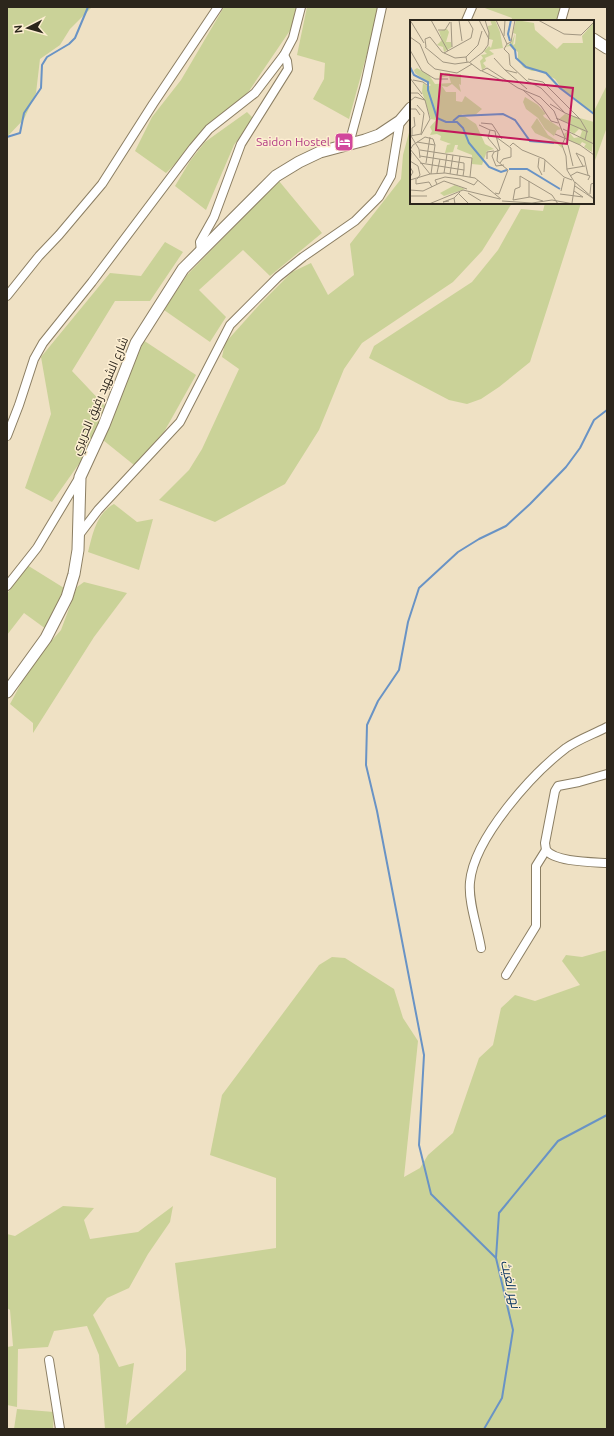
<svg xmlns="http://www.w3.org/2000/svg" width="614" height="1436" font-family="Ubuntu,Cairo,sans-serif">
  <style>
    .green { fill: #cad298 }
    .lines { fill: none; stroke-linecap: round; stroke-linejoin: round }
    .stream { stroke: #6993c5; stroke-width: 2 }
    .street-casing { stroke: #8b7e63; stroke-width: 10 }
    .secondary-casing { stroke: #8b7e63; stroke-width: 13 }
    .street { stroke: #fff; stroke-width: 8 }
    .secondary { stroke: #fff; stroke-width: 11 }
    .labels { text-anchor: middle; stroke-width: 3; stroke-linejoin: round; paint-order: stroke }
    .hotel-label { font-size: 12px; fill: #b23c85; stroke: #fdeed1; text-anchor: end }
    .street-label { font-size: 12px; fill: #2c261c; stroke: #fdeed1 }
    .water-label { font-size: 13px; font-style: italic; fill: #002f5e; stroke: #fdeed1 }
    .inset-river { fill: none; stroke: #6993c5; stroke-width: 2 }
    .inset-road { fill: none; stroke: #a19681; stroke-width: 1 }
    .view { fill: #c2185b; fill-opacity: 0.15; stroke: #c2185b; stroke-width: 2 }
    .inset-edge { fill: none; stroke: #2c261c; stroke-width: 2 }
  </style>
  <rect width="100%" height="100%" fill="#efe1c4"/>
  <g class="green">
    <path d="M7,7H92L70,29L60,45L40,59L36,93L24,119L7,137Z"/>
    <path d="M224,7H296L291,29L249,91L166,173L135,151L152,117L181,80Z"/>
    <path d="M307,7H382L377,17L349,119L313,99L324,79L325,63L297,55Z"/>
    <path d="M482,7H563L557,21H511L512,18Z"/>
    <path d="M607,85V127L593,166V113Z"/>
    <path d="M247,112L253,118L234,145L206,210L175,186L190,161L205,142Z"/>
    <path d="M411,125V203H512L482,251L453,282L362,343L344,369L319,430L285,484L215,522L159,500L189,470L202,449L239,369L222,357L225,343L261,303L292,272L311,263L328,295L354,275L350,244L401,179L403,155Z"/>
    <path d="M279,181L322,233L270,276L243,250L199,290L226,317L210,342L164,310L187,275Z"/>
    <path d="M545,203H581L530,362L499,387L481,399L467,404L449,400L369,358L374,346L472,282L498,250L521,209L543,211Z"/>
    <path d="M165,242L183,252L150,301H115L72,371L106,407L81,461L52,502L25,488L51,414L41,357L110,273L141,276Z"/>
    <path d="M143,340L196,375L164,432L134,465L103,440L132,360Z"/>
    <path d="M114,504L137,522L153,519L139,570L88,552C93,533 96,514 114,504Z"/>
    <path d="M27,565L64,588L46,629L24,613L7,635V594Z"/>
    <path d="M84,582L127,593L94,637L33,733V723L10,704L32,663L61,630L77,587Z"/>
    <path d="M607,950V1429H105L99,1355L87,1326L54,1331L48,1347L18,1349L17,1407L7,1405V1347L13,1346L10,1310L7,1308V1234L15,1236L63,1206L94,1208L84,1220L90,1239L138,1232L173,1206L170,1222L148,1254L129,1288L107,1298L93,1315L119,1367L134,1363L126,1425L186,1370V1350L175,1263L276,1248V1178L210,1155L222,1095L319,965L332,957L345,958L394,989L403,1018L418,1041L404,1177L420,1168L428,1155L453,1133L479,1058L493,1045L501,1008L515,995L535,1001L580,985L562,961L566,955L582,957Z"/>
    <path d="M17,1409L54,1412L53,1429H14Z"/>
  </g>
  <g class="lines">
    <g class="stream">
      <path d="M7,137L20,133L24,113L41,88L42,65L47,57L69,44L75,38L88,7"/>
      <path d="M496,1258L431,1194L419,1145L424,1055L377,811L366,765L367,725L378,701L399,670L408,622L419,588L458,552L479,539L506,526L530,504L566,467L580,448L594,420L607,410"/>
      <path d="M484,1429L502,1398L513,1330L496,1258L499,1213L558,1141L607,1115"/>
    </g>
    <defs>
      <g id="street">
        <path d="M466,21L472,7"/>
        <path d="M561,21L565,7"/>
        <path d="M284,55L293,38L301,7"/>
        <path d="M349,144L365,85L382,7"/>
        <path d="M7,296L39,256L59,235L102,184L153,104L218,7"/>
        <path d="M7,436L19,405L34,359L43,343L92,282L193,148L209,129L255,93L284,55L287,61L288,69L241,144L214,217L200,242L201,251"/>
        <path d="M79,535L98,510L180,422L230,325L278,277L303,257L355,221L379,197L391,176L400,121"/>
        <path d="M7,586L37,548L79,478"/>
        <path d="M607,774L579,782L558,786L555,791L545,843L546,850C555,862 591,862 607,863"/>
        <path d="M481,948C478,929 468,902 470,882C474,838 532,774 566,748C579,739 594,734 607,727"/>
        <path d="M506,975L536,926V866L546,850"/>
        <path d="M49,1360L60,1429"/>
      </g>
      <g id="secondary">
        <path d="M593,39L607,48"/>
        <path d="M7,692L46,638L67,597L74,574L78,550L80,477L104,425L136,343L183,269L276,176L299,162L320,152L365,140L379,135L400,121L411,108"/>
      </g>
    </defs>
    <use href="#street" class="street-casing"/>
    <use href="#secondary" class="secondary-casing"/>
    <use href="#street" class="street"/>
    <use href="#secondary" class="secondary"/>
  </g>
  <defs>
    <symbol id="hotel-square" viewBox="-11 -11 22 22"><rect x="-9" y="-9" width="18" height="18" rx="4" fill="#d1479c" stroke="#fdeed1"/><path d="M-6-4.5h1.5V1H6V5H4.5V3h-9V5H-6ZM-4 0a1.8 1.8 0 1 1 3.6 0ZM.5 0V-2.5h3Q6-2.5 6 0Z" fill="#fff"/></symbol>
  </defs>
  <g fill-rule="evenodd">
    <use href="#hotel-square" x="333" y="131" width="22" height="22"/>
  </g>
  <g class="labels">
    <g class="hotel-label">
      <text x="330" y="146">Saidon Hostel</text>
    </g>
    <g class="street-label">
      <text transform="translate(100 396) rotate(-67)" y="4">شارع الشهيد رفيق الحريري</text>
    </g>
    <g class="water-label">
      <text transform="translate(511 1284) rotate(77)" y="5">نهر الغيث</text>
    </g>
  </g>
  <g transform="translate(410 20)">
    <rect width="184" height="184" fill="#efe1c4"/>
    <path d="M80,0H85L90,12L93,28L79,30L84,34L75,38L76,41L73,43L76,47L72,50L70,41L73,38L71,35L77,34L74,31L79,26L81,28L83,20L79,19L78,6L82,5ZM106,0L124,3L125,10L147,29L153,23H173L172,16L184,2V94L152,69L145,59L130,51H122L113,47L108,39V32L100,26L95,27L101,23L105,14L103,25L105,24L106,14L103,13ZM37,9L39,12L36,22H41L42,27L34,32L33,27L27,25L32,20L29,11ZM7,48L19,55L25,64L41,63L39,56L29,58L30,51L34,56L35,53H40V56L51,54V65L49,64L51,72L42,64L37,67L32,66L36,72H46V81L52,82L55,76L72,89L64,96L51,94L66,104L75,124L84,129L77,131L72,145L62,144V135L47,129L48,125H45L43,132L35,133L37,125L41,124L30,120L31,116L27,114L20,115L22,111L20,107L26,100L21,99L12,72L13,63L18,67L21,65L5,53L4,50ZM115,77L128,85L136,94L133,95L134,97L152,109L147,110L144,116L135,109L128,98L116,89L113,82ZM155,94L184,102L182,132L174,127L176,124L172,122L170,125L156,119L154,114L158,111L164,118L170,117L172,111L169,109L164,114L158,110L160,104L149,99ZM127,98L138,115L152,124V128L145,122L125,113L121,107ZM45,165L55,169L34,176L30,173Z" fill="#cad298"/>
    <path class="inset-river" d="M100,21L98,14L101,0M100,24L105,30L106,38L116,47L136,53L150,68L184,94M0,47L4,55L18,62V70L27,98L36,102H47L53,108L59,123L79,147L91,152L97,150M43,101L49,96L93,94L105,100L120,121L144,123M99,149H117L150,169"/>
    <path class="inset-road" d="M0,0L14,23M21,0L38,31M49,0L52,21M69,0L79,19M86,0L97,24M128,0L154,14L171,15L184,2M41,2L42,27M28,10H35L40,2M94,16L95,0M0,17L10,24M10,24L18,43L25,49L47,53L62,44M97,24L94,29L99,34L100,45L117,61L131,68L155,93L140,84M97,24L101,22L105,0M15,27L33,42L45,44L59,42L71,51L77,48L108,68L130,77L144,91L155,118M16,27L15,19L20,17L32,32L45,38L56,37L57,42M0,30L12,51L25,59H38M34,33L61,18L63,9L58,0M56,37L68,25L72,11M84,38L95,50M60,42L73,32L78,25L79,13L75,0M72,51L93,61M107,53L95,50L117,69M0,58L12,74M118,59L133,62L170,99L155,93M3,60L13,62L18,66M113,70L131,86L141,101L148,103M0,73H8L15,80L5,77L0,81M0,89H6L10,95M146,98L178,112M170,99L177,111L175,120M71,103L82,104L92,119M69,105L80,110M153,109L184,124M145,114L170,125L184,135M11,115L20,99L15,80M0,116L11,114L14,93L7,85M1,116L9,129L10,138M2,116V108L5,106L4,97M86,116L90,130L84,132L82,136L86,146L94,145M155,118L152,125L156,136L157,150L165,163L162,183M7,122L25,125M158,125L163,146M100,126L103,123L112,130L134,139L154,157L162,160M0,129L20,154L35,153L65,158L91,179M0,130L3,125L15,117L23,119L25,125L21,154M10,130L62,138L60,157M10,136L54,143V150M129,138L128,147L132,155M77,139V132L84,131M0,141L8,146L10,155L7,159M10,143L54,150L53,156M16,143L20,117M173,146L166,133L174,137L178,155M157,149L175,146M134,152L135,140M27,153L30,139M34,153L37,134M40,154L43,135M47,155L50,136M110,156L142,175L148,184M160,156L167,152L180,156L178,160M0,157L3,152L0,147L1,133M6,159V164L19,162L22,167M0,160L20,154M165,162L184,179M27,164L25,160L35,157L50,159L64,165L68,160M165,166L184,179M0,170L13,171L34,161L57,169M151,171L154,158M58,173L71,181M85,173L89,174L98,150L87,141L88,130L78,118L80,110L85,111L86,117L101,128V137L93,139L90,143M49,174L59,184M150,174L173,177L164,171M180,174L181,164L184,163M0,176H17M119,177V161M103,180L120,177L133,181M103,180L105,169L110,167V156M39,181L33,182L44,178M92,181L122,183L142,180L164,184M19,184L53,170L90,179M45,184L44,178L50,172"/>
    <path class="view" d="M31,54L163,68L157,124L26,110Z"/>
    <rect width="184" height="184" class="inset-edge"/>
  </g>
  <rect width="614" height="1436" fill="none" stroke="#2c261c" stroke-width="16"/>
  <g transform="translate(28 28) rotate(264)" stroke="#fdeed1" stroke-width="3" paint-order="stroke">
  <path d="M0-3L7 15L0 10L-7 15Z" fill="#2c261c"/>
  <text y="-6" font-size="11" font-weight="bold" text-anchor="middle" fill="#2c261c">N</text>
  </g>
</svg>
